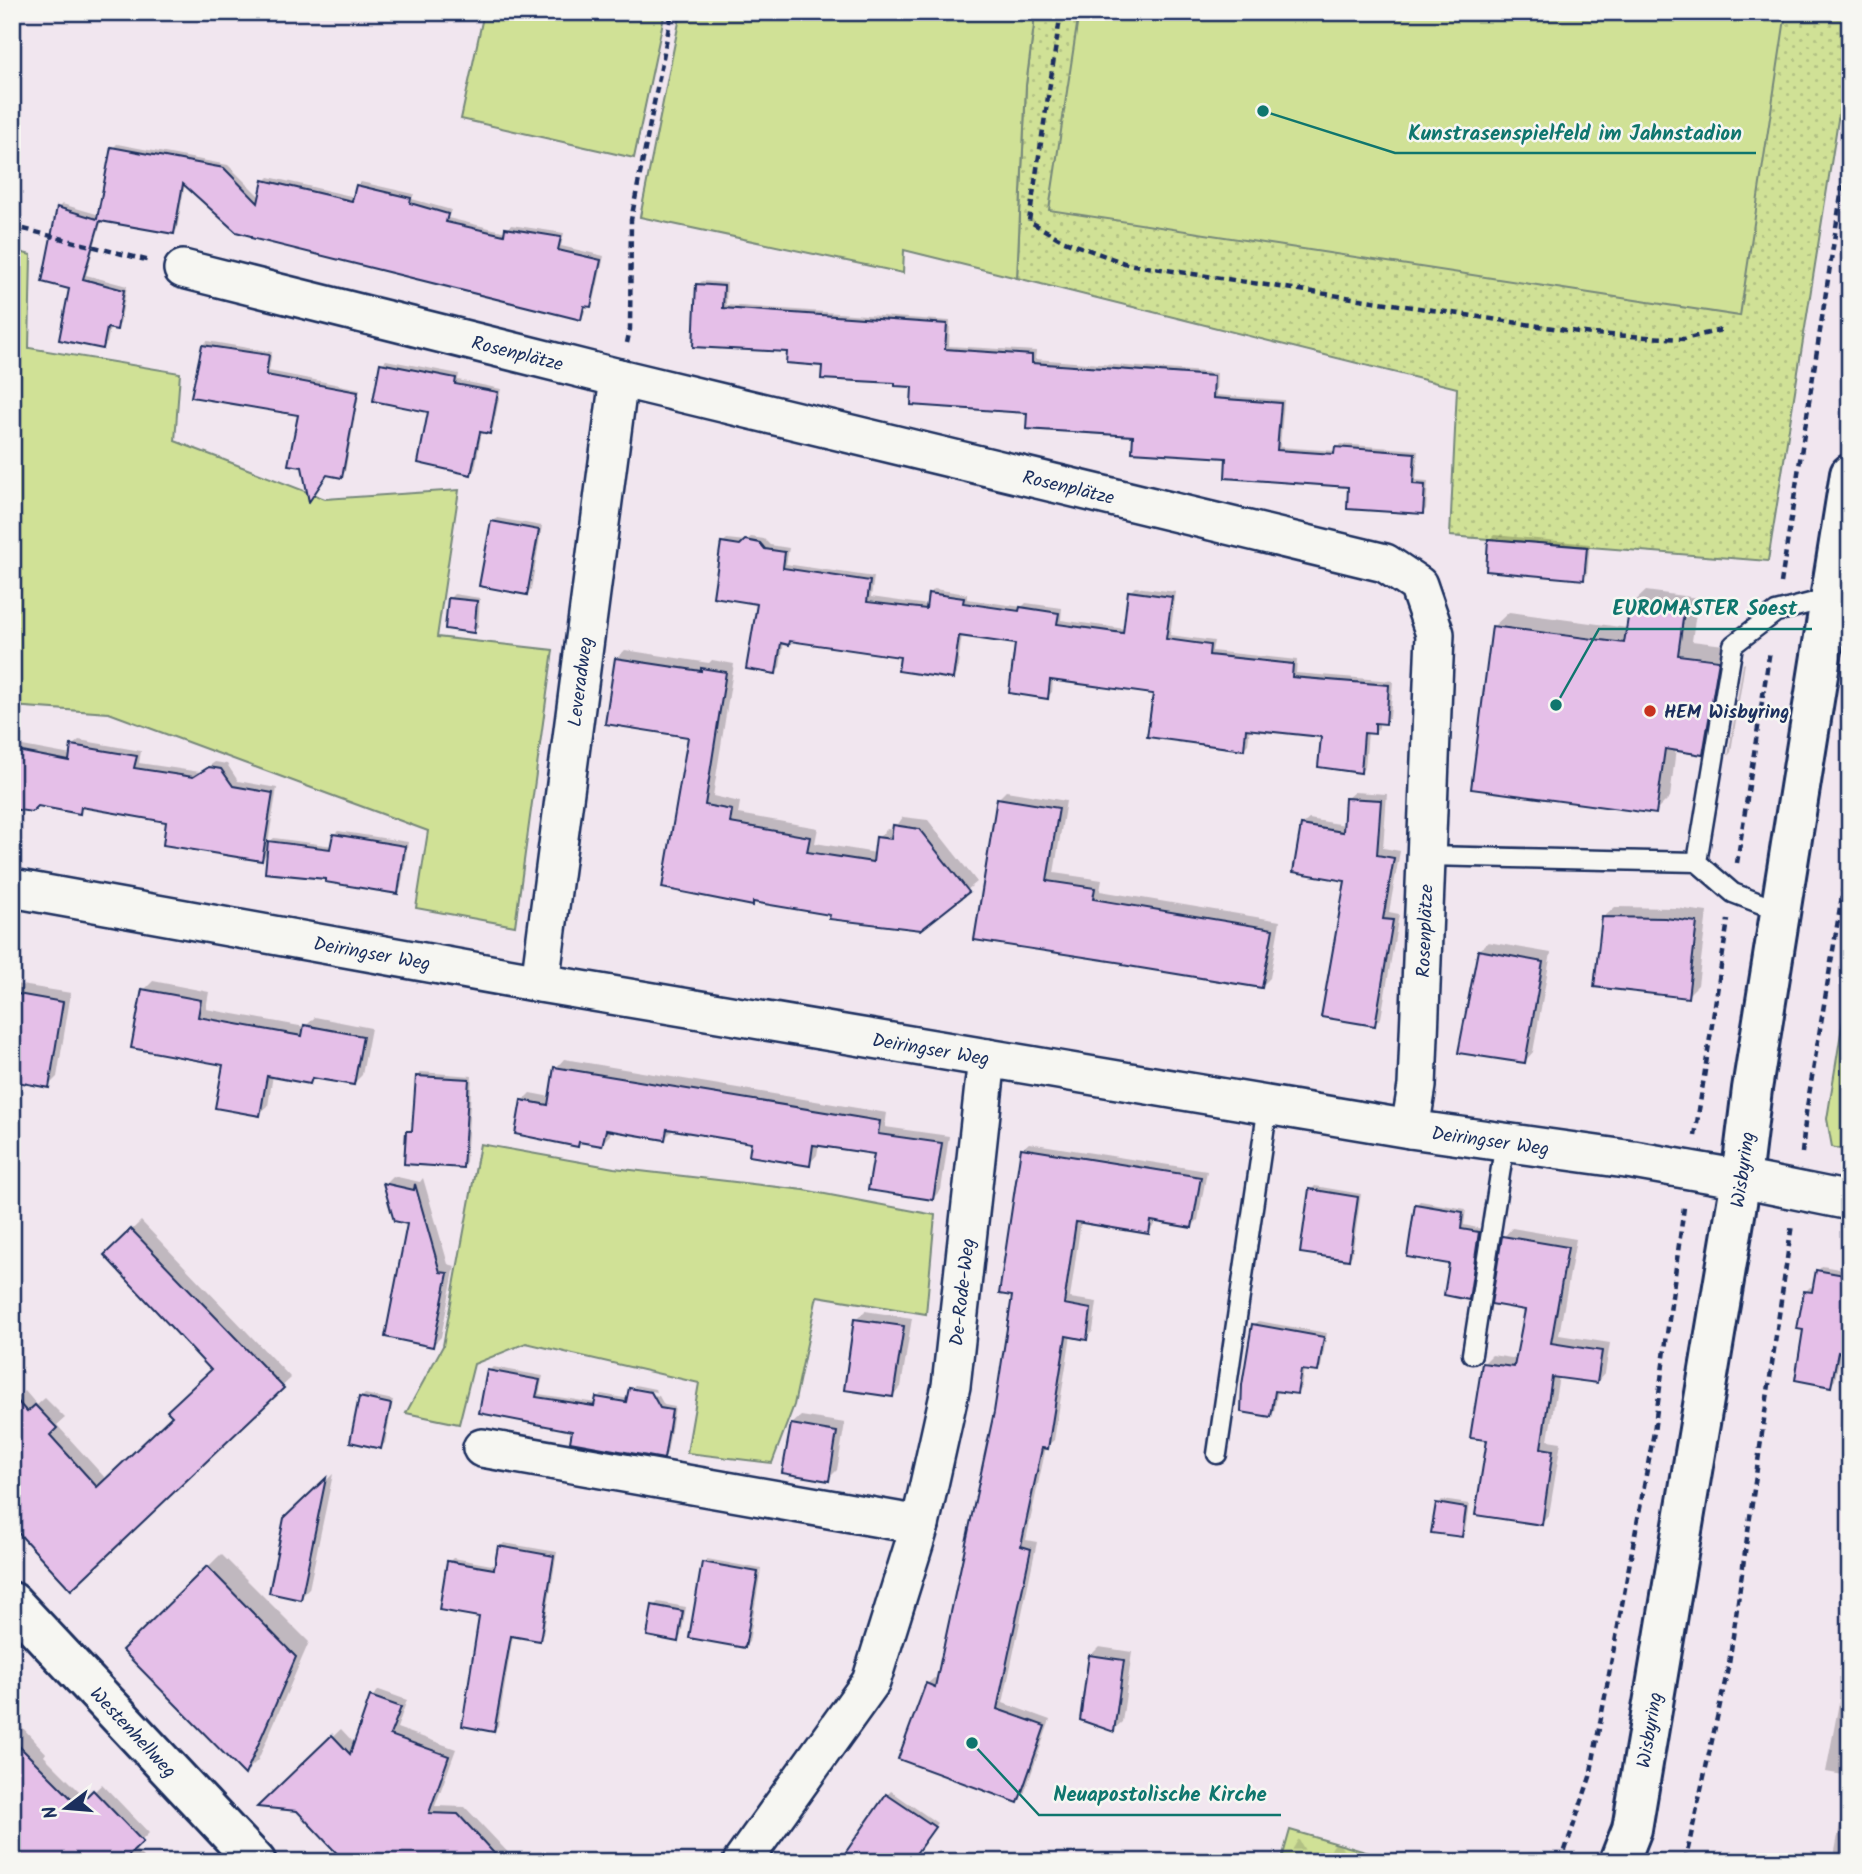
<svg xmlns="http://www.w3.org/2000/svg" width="1862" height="1874" font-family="Kalam,sans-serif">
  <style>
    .grass { fill: url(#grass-dots); stroke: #76887a; stroke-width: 2 }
    .forest { fill: url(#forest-firs); stroke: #76887a; stroke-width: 2 }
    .garden { fill: #d0e196; stroke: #76887a; stroke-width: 2 }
    .shadow { fill: #0003 }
    .building { fill: #e5bfe8; stroke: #1b2f5e; stroke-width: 2 }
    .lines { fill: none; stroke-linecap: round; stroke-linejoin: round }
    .lane-casing { stroke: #1b2f5e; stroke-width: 23 }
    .street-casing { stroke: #1b2f5e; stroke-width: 42 }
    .secondary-casing { stroke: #1b2f5e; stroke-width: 44 }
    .path { stroke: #1b2f5e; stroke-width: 4.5; stroke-dasharray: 7 5; stroke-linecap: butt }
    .lane { stroke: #f6f6f2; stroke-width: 18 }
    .street { stroke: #f6f6f2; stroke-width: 37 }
    .secondary { stroke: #f6f6f2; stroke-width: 38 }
    .poi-dot { fill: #c8321e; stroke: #f6f6f2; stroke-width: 2.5 }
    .labels { text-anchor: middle; stroke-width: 5; stroke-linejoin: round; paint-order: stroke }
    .street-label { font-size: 19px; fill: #1b2f5e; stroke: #f6f6f2 }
    .poi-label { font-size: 19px; font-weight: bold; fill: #1b2f5e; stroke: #f6f6f2; text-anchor: start }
    .leader { fill: none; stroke: #0f766e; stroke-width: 2.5 }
    .callout-dot { fill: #0f766e; stroke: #f6f6f2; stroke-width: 2.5 }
    .callout-label { font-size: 21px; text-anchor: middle; font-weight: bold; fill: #0f766e; stroke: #f6f6f2; stroke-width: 5; stroke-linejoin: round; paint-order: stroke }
  </style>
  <defs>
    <pattern id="grass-dots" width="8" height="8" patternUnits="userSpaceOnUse" patternTransform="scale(1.75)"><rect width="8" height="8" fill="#d0e196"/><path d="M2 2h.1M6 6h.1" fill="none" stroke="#b2c184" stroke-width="1.8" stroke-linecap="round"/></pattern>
    <pattern id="forest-firs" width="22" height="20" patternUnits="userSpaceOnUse" patternTransform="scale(1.75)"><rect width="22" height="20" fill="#d0e196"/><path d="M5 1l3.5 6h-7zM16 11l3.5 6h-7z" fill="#b2c184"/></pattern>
  </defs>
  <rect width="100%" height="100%" fill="#f1e6ef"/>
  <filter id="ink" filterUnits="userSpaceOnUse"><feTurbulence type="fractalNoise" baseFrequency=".0143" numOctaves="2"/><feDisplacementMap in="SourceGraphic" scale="14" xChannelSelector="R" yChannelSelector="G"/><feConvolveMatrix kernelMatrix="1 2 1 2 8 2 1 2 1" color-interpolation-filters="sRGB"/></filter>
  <g filter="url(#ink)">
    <path class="grass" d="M1034,12H1850V44L1768,561L1450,536L1457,388L1017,278L1026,85L1034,25Z"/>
    <path class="forest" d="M1290,1830L1400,1862H1281Z"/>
    <g class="garden">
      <path d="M484,12H665L634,158L461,119Z"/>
      <path d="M681,12H1034V25L1026,85L1017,278L904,250L903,273L640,217Z"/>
      <path d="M1079,12H1786L1740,316L1049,210Z"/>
      <path d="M12,250L31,255L29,348L180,373L175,441L325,499L459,490L437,637L553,650L515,926L416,908L428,831L109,713L12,706Z"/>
      <path d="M1850,977V1152L1832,1147L1827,1119Z"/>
      <path d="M480,1144L614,1168L804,1190L935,1215L926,1314L817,1296L794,1405L772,1463L687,1453L699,1383L526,1343L474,1364L459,1424L406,1413L443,1346Z"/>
    </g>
    <g class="shadow">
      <path d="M117,144L228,165L261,198L265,181L269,177L355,197L358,185L361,182L414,194L412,199L451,210L448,218L506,232L511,225L564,233L561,246L604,256L594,301L590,305L587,304L584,314L581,318L185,183L177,229L173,233L102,219L86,275L127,286L120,324L116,328L110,327L107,343L103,347L71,288L44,281L59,207L62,204L100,215L113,148Z"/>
      <path d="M702,281L727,283L726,305L950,321L949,346L1036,351L1035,359L1217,373L1216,395L1284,400L1280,447L1336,451L1340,444L1418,450L1416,480L1428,481L1426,509L1422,513L1350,486L1135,434L897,382L824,364L788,351L695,346L698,285Z"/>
      <path d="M207,341L272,352L269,371L360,389L345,472L341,476L300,414L203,345Z"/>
      <path d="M386,360L459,374L458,380L501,389L493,428L489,432L482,431L475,469L471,473L430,410L382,364Z"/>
      <path d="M497,518L542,526L531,589L527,593L493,522Z"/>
      <path d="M1494,535L1590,544L1587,574L1584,578L1490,539Z"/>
      <path d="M751,537L764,539L770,545L789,548L786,564L874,577L871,597L928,605L930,594L934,589L967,594V599L1022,607L1026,603L1062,608L1061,620L1125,629L1130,592L1135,587L1176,592L1170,635L1214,641L1212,651L1297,660L1296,673L1393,681L1390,717L1385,722L1379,721V728L1375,732H1368L1365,767L1360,772L1322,735L1250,727L1248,744L1244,748L1155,692L1053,679L1052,692L1047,697L1017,642L962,634L957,673L953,677L902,656L792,640L788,643L784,642L780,667L775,672L759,602L722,543L727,539L746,541Z"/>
      <path d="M1646,591L1698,598L1692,641L1732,646L1717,738L1703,753L1676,749L1670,797L1655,812L1494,626L1509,612L1628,628L1631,605Z"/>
      <path d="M454,594L480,598L478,627L474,631L450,598Z"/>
      <path d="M625,650L709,663L712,660L734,664L713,796L740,802L738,814L818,828L815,843L876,853L878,838L887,829L894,830L903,817L928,820L977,882L920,928L755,901L752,904L664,887L690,736L616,659Z"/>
      <path d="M1745,663L1731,752L1728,756L1743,664Z"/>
      <path d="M79,740L141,751L139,763L200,772L215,762L227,764L238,781L277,788L268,843L274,838L333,846L334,835L338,831L408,842L401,888L397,892L327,878L269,852L261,859L168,821L85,806L79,812L38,804L12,808V744L71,755L73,745Z"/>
      <path d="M1006,791L1066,801L1054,873L1102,880L1100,891L1280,921L1270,978L1262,986L1125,961L976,939L998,799Z"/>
      <path d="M1354,792L1387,794L1383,848L1400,851L1389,912L1399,914L1381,1018L1374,1024L1347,880L1302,825L1309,819L1345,825L1347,798Z"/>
      <path d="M1615,907L1676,908L1707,912L1698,985L1687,996L1604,917Z"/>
      <path d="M1488,942L1551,953L1533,1052L1525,1061L1479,951Z"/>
      <path d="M153,981L209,992L206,1009L305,1027L315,1017L371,1028L362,1075L353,1084L315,1077L310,1082L273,1075L268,1106L259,1114L225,1064L144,990Z"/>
      <path d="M15,984L71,993L57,1077L48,1086L12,1079V986Z"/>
      <path d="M564,1059L887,1113L885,1127L949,1136L941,1190L933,1198L876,1153L819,1144L817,1155L809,1164L753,1142L673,1130L665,1138L611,1129L610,1135L601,1144L582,1141L578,1145L522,1101L530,1093L551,1097L556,1068Z"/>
      <path d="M421,1072L472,1076L466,1162L462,1166L408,1131L414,1127L417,1076Z"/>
      <path d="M1029,1143L1207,1171L1198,1220L1192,1226L1156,1220L1155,1225L1148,1232L1081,1221L1070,1298L1097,1302L1093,1331L1086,1338L1071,1335L1054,1440L1046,1447L1026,1540L1037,1542L1003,1703L1050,1720L1024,1794L1017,1801L927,1684L934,1678L939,1679L996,1412L1014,1294L1022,1149Z"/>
      <path d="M393,1176L420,1182L423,1178L448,1264L455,1266L441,1337L433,1345L410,1222L385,1184Z"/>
      <path d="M1315,1186L1361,1194L1352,1255L1348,1259L1311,1190Z"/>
      <path d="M1420,1201L1466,1209L1464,1225L1482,1229L1472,1294L1468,1298L1451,1262L1416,1205Z"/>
      <path d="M141,1221L291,1378L71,1587L12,1403L25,1391L37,1405L45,1398L65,1418L57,1425L107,1480L175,1415L213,1370L106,1255Z"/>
      <path d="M1512,1228L1576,1239L1559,1335L1610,1343L1605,1373L1597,1382L1559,1376L1548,1440L1561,1442L1549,1515L1541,1524L1489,1439L1484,1363L1492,1355L1518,1359L1527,1309L1504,1237Z"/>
      <path d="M1822,1266L1850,1271V1352L1841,1351L1835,1380L1831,1385L1805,1329L1806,1291L1810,1287L1814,1288L1818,1271Z"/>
      <path d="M865,1311L912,1318L901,1387L892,1396L856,1320Z"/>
      <path d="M1258,1321L1327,1333L1321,1367L1317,1371L1304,1368L1301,1388L1297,1392L1278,1389L1274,1412L1270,1416L1254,1324Z"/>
      <path d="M493,1367L543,1376L539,1394L596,1403L598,1397V1399L635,1406V1402L599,1396L601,1394L629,1399L631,1391L659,1396L664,1405L675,1407L667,1453L663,1457L574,1429L489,1371Z"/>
      <path d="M635,1385L655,1389L656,1392L633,1387Z"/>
      <path d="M365,1394L393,1400L385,1443L381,1447L361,1398Z"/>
      <path d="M801,1416L845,1423L837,1470L828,1479L792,1424Z"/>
      <path d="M333,1474L309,1589L300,1598L286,1519Z"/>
      <path d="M1442,1500L1469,1504L1465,1531L1461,1535L1438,1504Z"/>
      <path d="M504,1543L557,1552L543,1635L539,1639L513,1635L498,1726L494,1730L481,1616L449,1562L453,1558L497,1566L500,1547Z"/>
      <path d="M221,1554L309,1642L258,1760L245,1773L124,1650Z"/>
      <path d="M707,1559L761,1569L749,1642L745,1646L703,1563Z"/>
      <path d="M658,1602L686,1607L681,1636L677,1640L654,1606Z"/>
      <path d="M1099,1647L1132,1652L1122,1722L1113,1730L1090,1656Z"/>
      <path d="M1850,1662V1862H1833L1849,1776L1826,1772L1846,1665Z"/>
      <path d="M379,1690L407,1700L397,1728L456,1749L435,1806L465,1807L517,1862H361L298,1809L261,1806L341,1729L355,1744L372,1697Z"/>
      <path d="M12,1716L46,1753L44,1756L87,1799L102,1784L149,1833L134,1848L148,1862H85L12,1832Z"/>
      <path d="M891,1791L937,1823L909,1862L887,1795Z"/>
    </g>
    <g class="building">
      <path d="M111,147L224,168L258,203L263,180L352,201L356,185L411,198L410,203L448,214L446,222L504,235L505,228L561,237L558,250L601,260L591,307L584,306L581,320L251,238V236L236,232L183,184L174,234L100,221L83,279L124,290L117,330L107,328L103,349L59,340L69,289L42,282L57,207L97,219Z"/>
      <path d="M696,284L724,286L723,308L947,324L945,349L1032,355V363L1214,376L1213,398L1281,403L1277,450L1334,454L1335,447L1415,453L1413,484L1425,485L1423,514L1347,509L1348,487L1225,478L1226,458L1132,452L1133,436L1026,429L1027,413L911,405L912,387L895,386V383L821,379L822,366L786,363L787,352L693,347Z"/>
      <path d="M202,345L269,355L266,375L358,392L342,478L327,475L309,502L302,467L288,465L298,415L191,397Z"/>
      <path d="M380,363L456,378L455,384L498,392L490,434L480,432L471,475L418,463L428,412L373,401Z"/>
      <path d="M491,521L539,530L527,595L479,586Z"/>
      <path d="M1488,539L1587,547L1584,580L1486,571Z"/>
      <path d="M745,540L760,543L765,549L785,552L783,568L870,581L867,602L926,609L928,593L964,598L963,603L1019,611L1020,607L1059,613L1057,624L1123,633L1128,591L1172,597L1166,639L1210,645L1209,655L1293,664L1292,677L1389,685L1386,724L1375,723V734L1364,733L1361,773L1318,767L1321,737L1246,729L1244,750L1147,737L1153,694L1050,680L1048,699L1009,693L1015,644L959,636L953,679L898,671L900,657L790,641L789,645L781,643L776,674L746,669L757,604L713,597L721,542L740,545Z"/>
      <path d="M448,598L477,601L474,633L445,629Z"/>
      <path d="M1630,605L1684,612L1678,655L1719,660L1703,755L1665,749L1656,814L1471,789L1492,626L1624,643Z"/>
      <path d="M615,658L701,671V668L726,672L705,805L732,810L730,823L810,837L807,852L873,862L876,837L891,839L893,825L919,829L969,892L921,930L829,919L830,915L753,902V906L662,888L688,737L605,724Z"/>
      <path d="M71,745L137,756L134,768L193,777L209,767L221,769L233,786L273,793L262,861L163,845L166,822L81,807L80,814L38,806L32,812L12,809V750L69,761Z"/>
      <path d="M997,798L1059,808L1047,881L1095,888L1093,899L1273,929L1262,988L1122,965L1123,963L974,940Z"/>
      <path d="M1345,798L1381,800L1377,855L1394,858L1383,919L1393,920L1375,1026L1321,1017L1345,881L1293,872L1301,825L1343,832Z"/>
      <path d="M333,834L405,846L398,894L325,882V879L265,873L268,841L330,849Z"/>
      <path d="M1602,917L1665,918L1697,922L1688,998L1594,987Z"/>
      <path d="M1478,950L1543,962L1525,1063L1458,1053Z"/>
      <path d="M142,989L201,1000L198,1017L302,1036L304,1025L363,1036L354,1085L312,1078L310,1084L267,1076L260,1116L215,1108L223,1065L131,1048Z"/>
      <path d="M12,993L63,1002L49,1088L12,1081Z"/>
      <path d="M554,1067L880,1121L878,1134L942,1143L933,1200L868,1190L874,1154L813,1145L810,1166L749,1156L751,1143L667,1129L665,1140L606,1130L602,1146L579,1142L578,1147L515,1134L521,1100L548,1105Z"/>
      <path d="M416,1076L469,1079L463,1168L404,1164L406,1131H412Z"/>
      <path d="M1021,1148L1201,1177L1192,1228L1151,1221L1149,1234L1076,1222L1064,1304L1091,1309L1087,1340L1066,1336L1048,1449L1042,1448L1021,1546L1031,1549L997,1709L1045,1726L1018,1803L898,1759L926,1683L935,1687L994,1412L1012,1296L999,1294Z"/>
      <path d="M383,1183L414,1190L415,1184L440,1272L448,1273L433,1347L385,1337L407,1224L394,1221Z"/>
      <path d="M1309,1189L1358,1197L1349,1260L1300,1253Z"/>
      <path d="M1415,1204L1463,1212L1461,1229L1479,1232L1469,1300L1444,1295L1449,1264L1407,1257Z"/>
      <path d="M131,1229L284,1388L71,1590L12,1526V1395L27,1412L35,1405L57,1428L50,1435L97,1487L172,1416L167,1411L211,1370L104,1255Z"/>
      <path d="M1502,1236L1568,1247L1551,1343L1602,1351L1597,1383L1552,1377L1541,1448L1553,1450L1542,1525L1475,1515L1487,1440L1470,1438L1482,1363L1514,1367L1525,1310L1491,1304Z"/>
      <path d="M1816,1270L1850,1276V1354L1838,1352L1831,1387L1795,1380L1803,1330L1797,1329L1804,1291L1812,1292Z"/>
      <path d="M854,1319L904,1326L893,1397L844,1390Z"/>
      <path d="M1252,1324L1324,1337L1318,1372L1301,1370L1297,1394L1275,1391L1271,1417L1241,1412L1242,1385Z"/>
      <path d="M487,1370L540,1380L536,1397L594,1406L596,1397L626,1402L629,1388L651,1392L660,1408L672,1410L664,1459L570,1442L572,1431L479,1413Z"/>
      <path d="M359,1397L391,1404L381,1449L350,1442Z"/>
      <path d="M791,1424L837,1432L829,1481L782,1473Z"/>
      <path d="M326,1478L301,1600L269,1593L284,1518Z"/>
      <path d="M1436,1503L1466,1508L1462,1537L1431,1533Z"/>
      <path d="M498,1546L554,1556L540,1641L511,1636L494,1732L462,1726L479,1617L439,1610L447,1561L494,1569Z"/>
      <path d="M702,1562L758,1572L745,1648L689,1638Z"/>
      <path d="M207,1566L296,1657L245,1775L122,1650Z"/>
      <path d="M652,1605L683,1611L678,1642L647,1636Z"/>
      <path d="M1089,1655L1124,1660L1114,1732L1080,1720Z"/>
      <path d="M370,1696L401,1707L390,1735L449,1756L429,1813L458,1814L502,1862H345L297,1811L257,1807L332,1735L350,1754Z"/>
      <path d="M12,1739L78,1805L93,1790L143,1842L122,1862H12Z"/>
      <path d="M886,1794L935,1827L910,1862H839Z"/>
    </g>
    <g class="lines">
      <defs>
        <g id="lane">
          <path d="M1427,856L1697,862"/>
          <path d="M1780,911L1733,893L1697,862L1733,645L1776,612L1830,598"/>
          <path d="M1472,1354L1505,1142"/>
          <path d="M1217,1454L1268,1105"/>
        </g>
        <g id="street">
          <path id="s1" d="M183,269L619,378L1385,563L1418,585L1435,634L1417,1086L1410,1129"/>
          <path id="s2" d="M12,888L540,983L1410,1129L1633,1160L1741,1179L1850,1201"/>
          <path id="s3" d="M540,983L619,378"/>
          <path d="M482,1448L920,1525"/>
          <path id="s4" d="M742,1862L871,1682L920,1525L951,1386L987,1058"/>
        </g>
        <g id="secondary">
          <path id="s5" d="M12,1602L256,1862"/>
          <path id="s6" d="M1619,1862L1632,1829L1741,1179L1752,1089L1850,474"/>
        </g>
      </defs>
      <use href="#lane" class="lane-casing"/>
      <use href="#street" class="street-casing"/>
      <use href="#secondary" class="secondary-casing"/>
      <g class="path">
        <path d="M1061,12L1029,221L1062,240L1127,264L1592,334L1684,339L1725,329"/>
        <path d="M12,226L150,261"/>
        <path d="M627,343L630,329L631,220L672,12"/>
        <path d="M1781,583L1850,137"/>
        <path d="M1737,863L1770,650"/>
        <path d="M1695,1136L1728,920"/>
        <path d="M1802,1153L1806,1113L1850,848"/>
        <path d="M1561,1862L1590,1777L1654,1432L1684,1207"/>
        <path d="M1685,1862L1729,1664L1792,1224"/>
      </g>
      <use href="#lane" class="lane"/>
      <use href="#street" class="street"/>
      <use href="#secondary" class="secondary"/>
    </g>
  </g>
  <circle class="poi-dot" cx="1650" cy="711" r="7"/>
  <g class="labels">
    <g class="street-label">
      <text dy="7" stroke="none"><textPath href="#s1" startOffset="345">Rosenplätze</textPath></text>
      <text dy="7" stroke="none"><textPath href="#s1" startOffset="912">Rosenplätze</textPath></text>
      <text dy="7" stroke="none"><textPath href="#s3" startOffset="304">Leveradweg</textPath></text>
      <text transform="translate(1424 931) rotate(-88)" y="7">Rosenplätze</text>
      <text dy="7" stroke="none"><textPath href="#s2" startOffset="366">Deiringser Weg</textPath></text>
      <text dy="7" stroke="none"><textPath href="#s2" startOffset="933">Deiringser Weg</textPath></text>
      <text dy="7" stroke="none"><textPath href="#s2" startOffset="1500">Deiringser Weg</textPath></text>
      <text dy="7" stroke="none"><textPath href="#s6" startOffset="704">Wisbyring</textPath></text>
      <text dy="7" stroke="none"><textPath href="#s4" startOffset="623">De-Rode-Weg</textPath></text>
      <text dy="7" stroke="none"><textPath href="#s6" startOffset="136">Wisbyring</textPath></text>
      <text dy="7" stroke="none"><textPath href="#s5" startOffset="178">Westenhellweg</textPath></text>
    </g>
    <g class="poi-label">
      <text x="1664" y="718">HEM Wisbyring</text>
    </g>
  </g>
  <path class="leader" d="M1263 111L1395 153H1756M1556 705L1599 629H1812M972 1743L1039 1815H1281"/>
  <g class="callout-dot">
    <circle cx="1263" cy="111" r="7"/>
    <circle cx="1556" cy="705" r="7"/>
    <circle cx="972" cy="1743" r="7"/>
  </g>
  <g class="callout-label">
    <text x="1575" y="140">Kunstrasenspielfeld im Jahnstadion</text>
    <text x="1705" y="615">EUROMASTER Soest</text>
    <text x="1160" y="1801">Neuapostolische Kirche</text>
  </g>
  <rect width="1862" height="1874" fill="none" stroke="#f6f6f2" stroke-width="42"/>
  <rect x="21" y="21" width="1820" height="1832" fill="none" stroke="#1b2f5e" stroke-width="2.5" filter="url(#ink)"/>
  <g transform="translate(66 1808) rotate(254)" stroke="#f6f6f2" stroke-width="5" paint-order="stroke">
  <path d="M0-5L12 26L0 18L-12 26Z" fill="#1b2f5e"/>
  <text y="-10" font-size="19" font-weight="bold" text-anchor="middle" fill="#1b2f5e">N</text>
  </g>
</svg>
